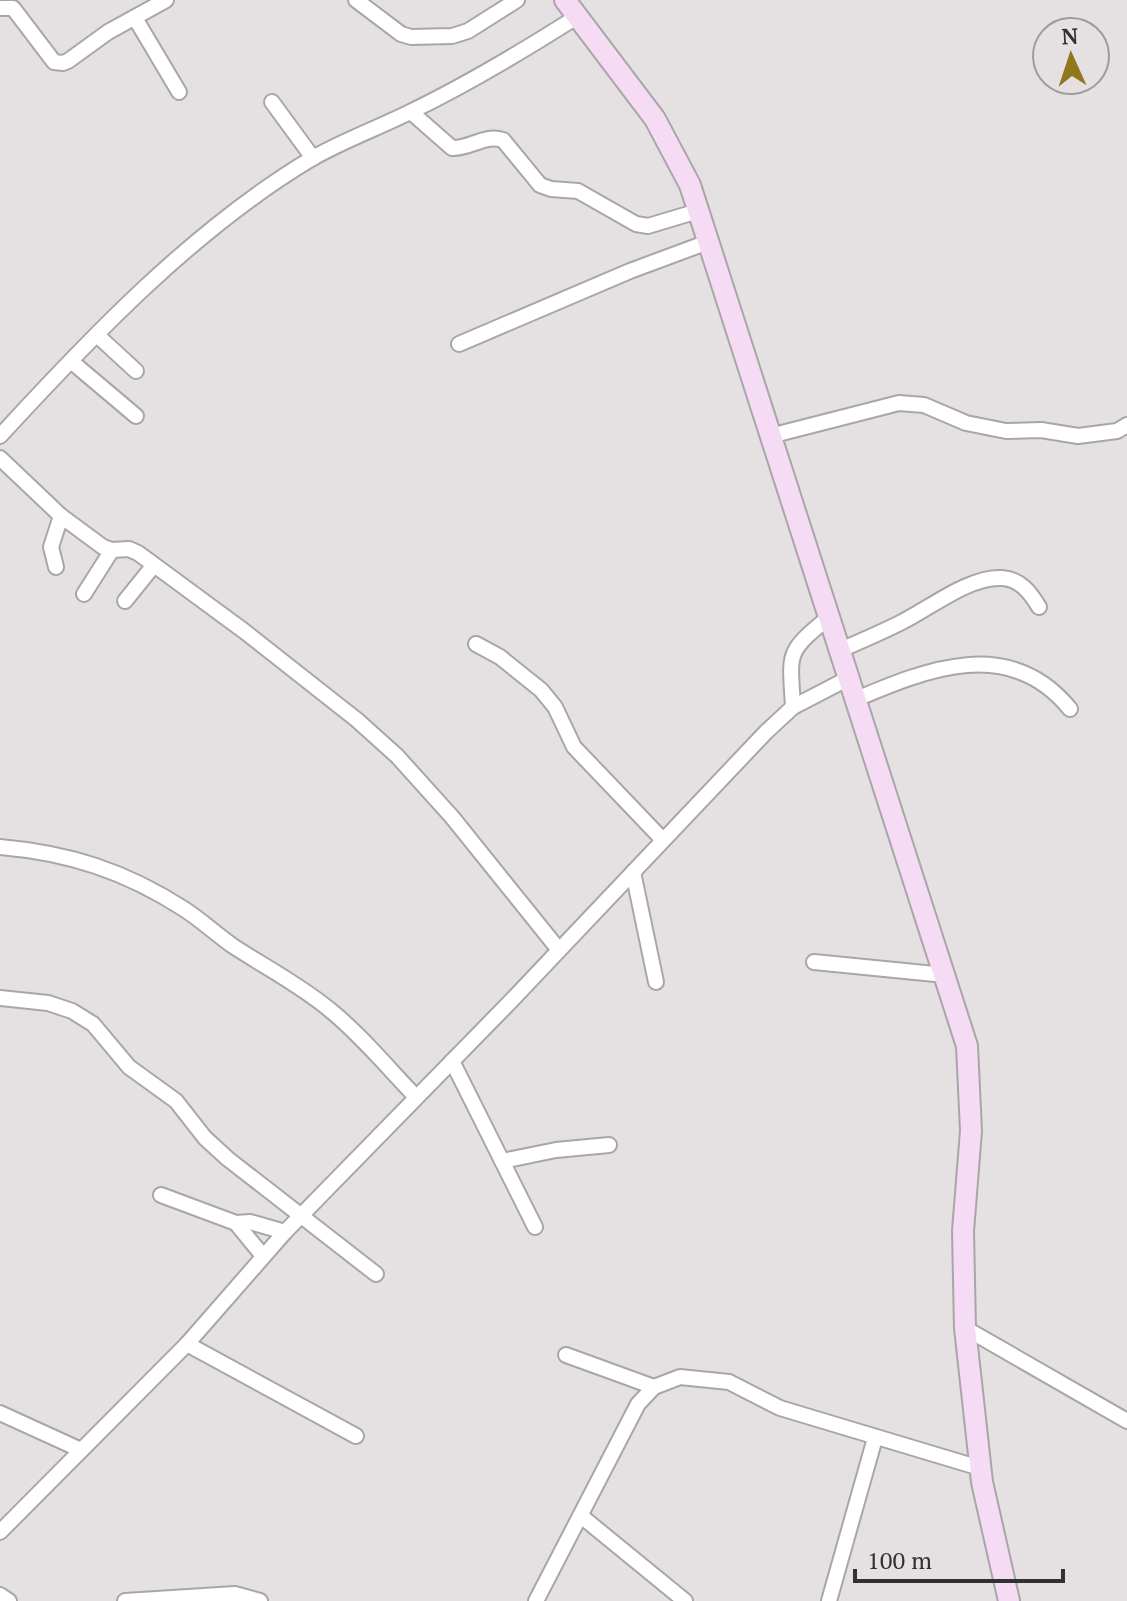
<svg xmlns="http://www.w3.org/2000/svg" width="1127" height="1601" font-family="'PT Serif',serif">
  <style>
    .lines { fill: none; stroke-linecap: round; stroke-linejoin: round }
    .street-casing { stroke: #a9a6a7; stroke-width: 18 }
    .secondary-casing { stroke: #a9a6a7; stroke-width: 24 }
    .street { stroke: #fff; stroke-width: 14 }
    .secondary { stroke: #f5dbf4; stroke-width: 20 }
  </style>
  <rect width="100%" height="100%" fill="#e5e1e2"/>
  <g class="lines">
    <defs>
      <g id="street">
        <path d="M356,0L401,34L411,37L452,36L468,31L517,0"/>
        <path d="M0,8H13L54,62L63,63L68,61L108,32L166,0"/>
        <path d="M135,18L179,92"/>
        <path d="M272,102L313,158"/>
        <path d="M411,112L452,148C470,149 484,134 503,140L540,185L551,189L578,191L636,224L648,226L698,211"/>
        <path d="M98,336L136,371"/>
        <path d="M459,344L630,271L708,242"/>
        <path d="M72,362L136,416"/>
        <path d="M0,436C92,336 194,229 311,159C342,141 378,128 410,112C468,84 523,51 578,16"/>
        <path d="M770,436L899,403L924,405L966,423L1006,431L1041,430L1078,436L1117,431L1127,425"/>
        <path d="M0,458L61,516L103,547L112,550L129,549L138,553L244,631L357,720L397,756L452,817L559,950"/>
        <path d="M56,567L51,547L61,516"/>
        <path d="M84,594L112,550"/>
        <path d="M125,601L154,565"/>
        <path d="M476,644L500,657L541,690L555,707L574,747L662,839"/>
        <path d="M838,651C859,642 880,633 900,623C929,609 969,576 1002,578C1020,579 1030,592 1039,607"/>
        <path d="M854,700C927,669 1010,635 1070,709"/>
        <path d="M793,707C790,653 785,653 828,618"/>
        <path d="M0,847C69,853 125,871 184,909C201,920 216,934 233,946C265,967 300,985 330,1010C361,1035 388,1068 416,1097"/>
        <path d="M633,872L656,982"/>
        <path d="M814,962L945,975"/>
        <path d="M0,998L48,1003L72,1011L93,1024L129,1067L176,1101L205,1138L228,1159L376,1274"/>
        <path d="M452,1061L535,1227"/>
        <path d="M502,1161L556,1150L609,1145"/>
        <path d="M161,1195L236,1223L250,1222L285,1232"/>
        <path d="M236,1223L263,1256"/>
        <path d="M965,1328L1127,1421"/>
        <path d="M187,1344L356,1436"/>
        <path d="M566,1355L654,1387"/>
        <path d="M0,1413L81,1450"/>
        <path d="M581,1516L685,1601"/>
        <path d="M0,1532L187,1344L285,1232L510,1002L766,732L793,707L847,679"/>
        <path d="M0,1595L9,1601"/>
        <path d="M125,1601L235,1594L260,1601"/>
        <path d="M536,1601L638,1404L654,1387L680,1377L729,1382L780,1408L980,1468"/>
        <path d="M829,1601L875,1438"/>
      </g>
      <path id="secondary" d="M565,0L655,119L690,185L967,1046L971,1131L963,1231L965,1328L982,1482L1009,1601"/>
    </defs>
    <use href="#street" class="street-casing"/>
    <use href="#secondary" class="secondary-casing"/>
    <use href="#street" class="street"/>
    <use href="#secondary" class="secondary"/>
  </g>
  <g transform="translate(1071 56) rotate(357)"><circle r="38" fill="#e5e1e2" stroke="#9d9b9b" stroke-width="2"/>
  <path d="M0-6L14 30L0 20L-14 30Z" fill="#90771c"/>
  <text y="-12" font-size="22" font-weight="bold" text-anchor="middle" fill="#323131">N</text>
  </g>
  <path d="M855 1569v12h208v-12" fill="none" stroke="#323131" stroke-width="4"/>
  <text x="867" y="1569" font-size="24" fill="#323131" stroke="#e5e1e2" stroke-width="6" paint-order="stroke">100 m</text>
</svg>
